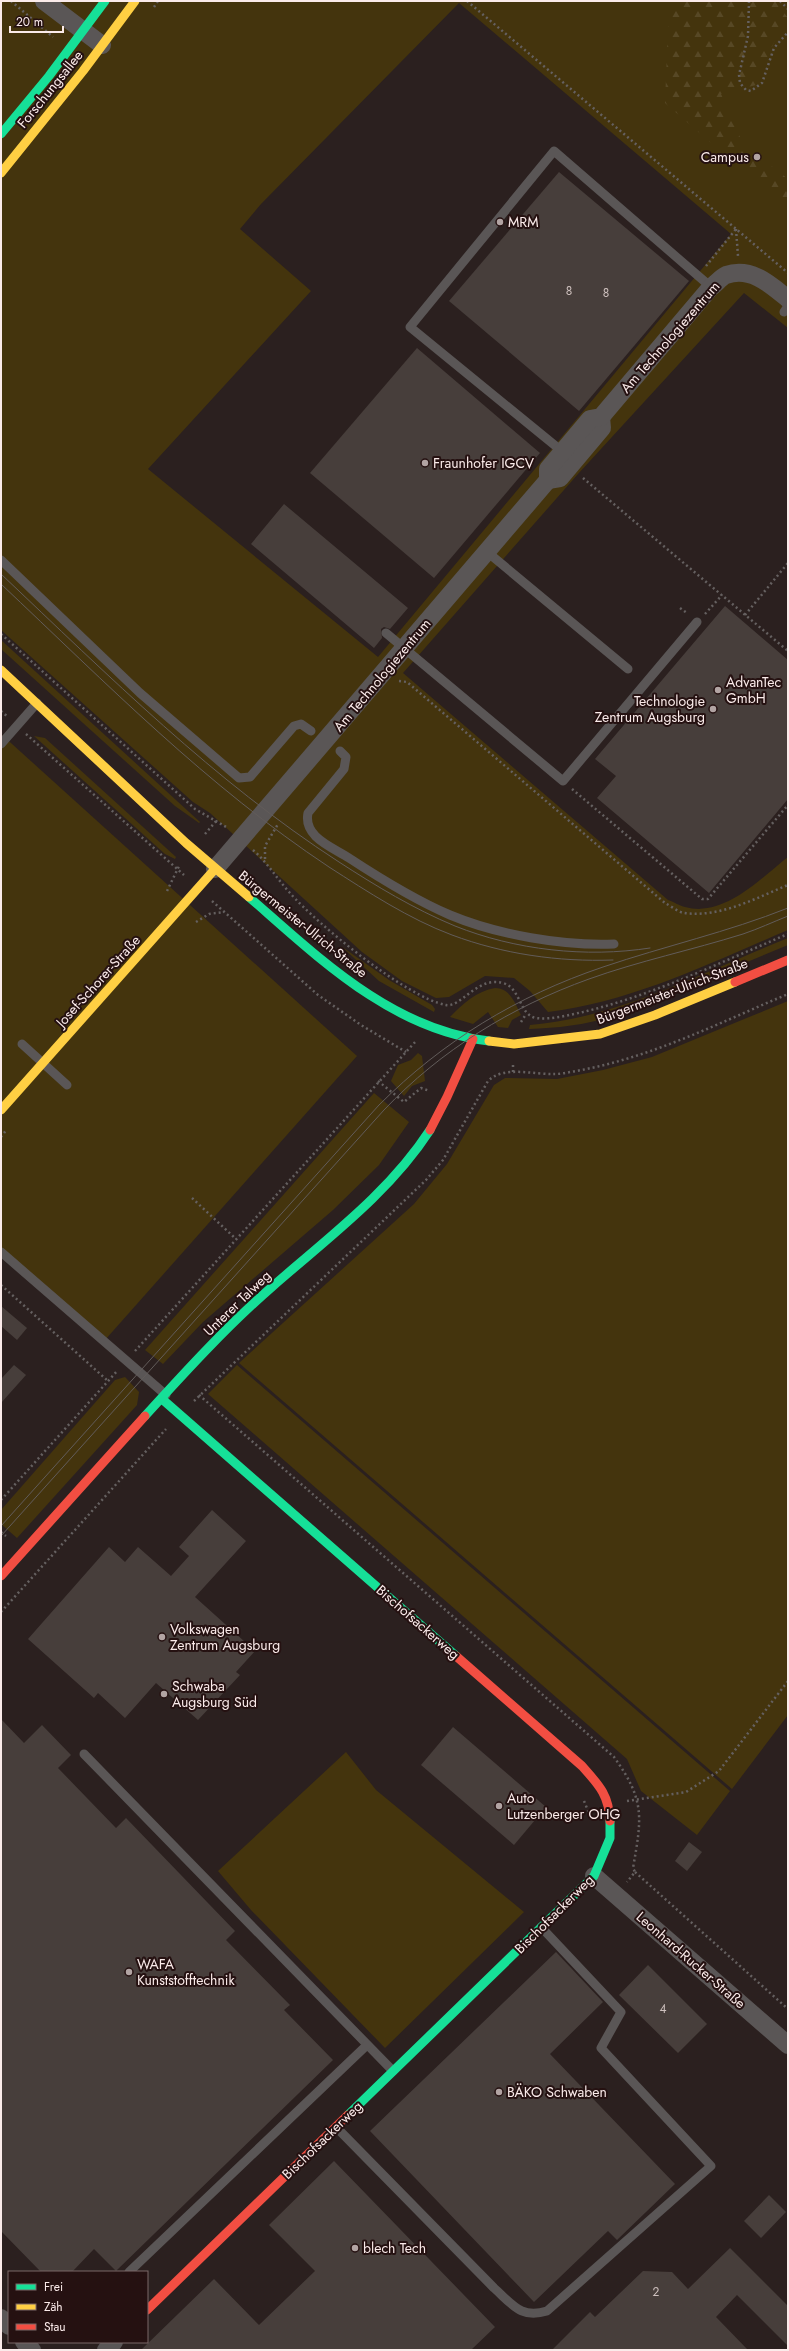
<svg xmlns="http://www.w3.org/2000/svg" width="789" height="2351" font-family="Jost,sans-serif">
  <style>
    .grass { fill: #44340d; fill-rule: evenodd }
    .forest { fill: url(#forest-firs) }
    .building { fill: #473e3b }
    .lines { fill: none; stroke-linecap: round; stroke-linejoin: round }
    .path { stroke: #656060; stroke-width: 2.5; stroke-dasharray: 2 3; stroke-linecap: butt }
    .lane { stroke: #5a5656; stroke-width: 9 }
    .street { stroke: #5a5656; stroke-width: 18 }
    .fast { stroke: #16e098; stroke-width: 9 }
    .slow { stroke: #ffcf43; stroke-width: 9 }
    .jam { stroke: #f24e42; stroke-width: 9 }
    .tram { stroke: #625c5a; stroke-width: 1 }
    .poi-dot { fill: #b2a4a3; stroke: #251111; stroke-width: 1.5 }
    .labels { text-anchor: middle; stroke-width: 4; stroke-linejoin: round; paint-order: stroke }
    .number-label { font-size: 12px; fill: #cec0be }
    .street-label { font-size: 14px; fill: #fbebea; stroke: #251111 }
    .poi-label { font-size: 14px; fill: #fbebea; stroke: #251111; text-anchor: start }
  </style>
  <defs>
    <pattern id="forest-firs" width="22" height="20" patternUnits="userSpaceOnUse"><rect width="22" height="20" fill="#44340d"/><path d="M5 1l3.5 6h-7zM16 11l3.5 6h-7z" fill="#574825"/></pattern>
  </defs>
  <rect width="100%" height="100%" fill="#2b201f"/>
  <g class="grass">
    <path d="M1,1H788V328L744,293L578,474L403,673L668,900C674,902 680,906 685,907C724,918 761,878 788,857V930C710,963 632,1002 548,1012L530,991L514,978L485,976L449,997L436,998L402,981L362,952L210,813L193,802L1,630ZM459,3L731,234L378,657L148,469L311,291L240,229L261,204Z"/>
    <path d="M1,640L200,822L199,823L175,806L1,649Z"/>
    <path d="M1,734L357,1056L105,1340L1,1252Z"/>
    <path d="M34,736L45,738L176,857L175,859L165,854Z"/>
    <path d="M788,938V945L641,1006C632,1005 623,1012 615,1015C588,1025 557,1028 529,1029L530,1025C618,1018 706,971 788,938Z"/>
    <path d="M341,946L389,980L432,1005L435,1009L434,1012L379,981Z"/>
    <path d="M495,988C510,988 515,1003 521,1015L512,1020L508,1028L498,1027L488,1012L473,1024L450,1017C462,1004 477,991 495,988Z"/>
    <path d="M788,1001V1715L732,1789L239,1363L414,1204L447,1164L494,1085L505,1078L557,1079L603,1070L652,1057Z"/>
    <path d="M418,1053L422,1056L425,1081L412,1086L404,1096L391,1081L398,1065L411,1060Z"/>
    <path d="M374,1093L409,1122L379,1165L333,1210L203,1322L163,1364L145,1350Z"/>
    <path d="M237,1365L730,1791L697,1835L641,1791L627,1759L208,1394Z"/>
    <path d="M125,1377L139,1392L137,1405L17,1538L1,1524V1510L115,1380Z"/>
    <path d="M346,1752L376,1790L524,1912L385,2048L251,1910L218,1871Z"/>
  </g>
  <path class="forest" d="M669,1H775L788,18L774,42L756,85L721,94L743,144L788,179V210L665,103Z"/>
  <g class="building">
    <path d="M559,172L689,281L579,411L449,301Z"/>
    <path d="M417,348L540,453L434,578L310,473Z"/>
    <path d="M284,504L408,608L390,629L384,627L381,629L382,638L374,648L251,544Z"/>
    <path d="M725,606L788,660V799L709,893L597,798L616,776L595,759Z"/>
    <path d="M1,1306L27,1328L17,1340L1,1326Z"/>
    <path d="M14,1365L26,1375L1,1403V1379Z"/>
    <path d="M212,1510L246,1541L195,1597L255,1651L236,1672L240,1675L198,1720L156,1683L125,1718L98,1693L94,1698L28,1639L109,1547L125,1562L138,1547L171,1576L189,1556L179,1547Z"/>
    <path d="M1,1719L24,1743L42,1725L71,1755L58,1768L116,1828L126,1818L235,1931L226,1940L290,2005L284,2010L333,2060L116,2271L94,2249L72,2272H41L1,2231Z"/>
    <path d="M453,1727L546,1807L514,1845L421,1765Z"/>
    <path d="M689,1842L702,1852L687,1871L675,1861Z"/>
    <path d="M556,1952L603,2002L550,2054L675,2184L617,2240L608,2231L534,2302L370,2131Z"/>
    <path d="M648,1965L707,2024L678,2053L619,1995Z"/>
    <path d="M334,2161L495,2327L471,2350H141L214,2279L259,2325L315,2271L269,2225Z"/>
    <path d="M769,2195L786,2212L761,2238L744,2221Z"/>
    <path d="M730,2248L788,2306V2346L737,2295L716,2317L748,2350H552L590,2312L595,2317L643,2271L672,2272L688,2289Z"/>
  </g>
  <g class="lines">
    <g class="path">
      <path d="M11,1L53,37"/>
      <path d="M467,1L788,273"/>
      <path d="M749,1L748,36L739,75L740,83L746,90L751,91L762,83L774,48L788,32"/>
      <path d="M780,1L788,9"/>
      <path d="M154,7L158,1"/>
      <path d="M736,229L738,256"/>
      <path d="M706,266L736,229"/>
      <path d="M583,478L788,651"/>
      <path d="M680,608L687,613"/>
      <path d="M705,614L722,595"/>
      <path d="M745,615L788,563"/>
      <path d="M1,634L195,809L228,828"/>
      <path d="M399,681L407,682L665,903C671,906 678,912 684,913C720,918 756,898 788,885"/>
      <path d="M1,711L8,717"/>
      <path d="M26,734L184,875"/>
      <path d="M572,789L702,899H708L788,805"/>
      <path d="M205,834L217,820"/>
      <path d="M253,850C268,863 277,879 290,893C317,924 407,998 446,1005C461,1008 477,976 503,983C521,988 519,1015 536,1018C551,1020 569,1015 583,1012C654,995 721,962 788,934"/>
      <path d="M265,859V846L278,824"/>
      <path d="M167,891L180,864"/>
      <path d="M212,901L318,995L361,1025L406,1052"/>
      <path d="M196,922L209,914L224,912"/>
      <path d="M521,1022L526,1014"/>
      <path d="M513,1072V1063"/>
      <path d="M378,1081L404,1102L421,1088L430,1091"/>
      <path d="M1,1137L7,1129"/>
      <path d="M192,1198L236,1239"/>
      <path d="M1,1285L108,1381"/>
      <path d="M135,1351L416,1041"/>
      <path d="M199,1395L614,1757C645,1800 642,1817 633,1868L635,1872L627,1882"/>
      <path d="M194,1401L426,1180L443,1160L488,1081C504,1065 534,1075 555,1074C562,1074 569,1072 576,1071C650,1058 719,1023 788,994"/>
      <path d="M1,1500L118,1370"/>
      <path d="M1,1532L6,1536"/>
      <path d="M1,1612L166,1429"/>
      <path d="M584,1801L589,1813"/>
      <path d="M627,1801L686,1792L719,1771L788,1681"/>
      <path d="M635,1872L788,2009"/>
    </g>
    <g class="lane">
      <path d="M784,312L788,306"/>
      <path d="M563,452L410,327L554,151L711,287"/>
      <path d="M486,551L628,669"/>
      <path d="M1,560L140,693L239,778L250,777L294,726L301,724L311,731"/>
      <path d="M386,633L563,781L697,622"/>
      <path d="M1,744L37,703"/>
      <path d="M340,751L346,757L344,769L308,813C303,837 332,847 349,858C381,879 415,900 450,915C498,935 563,946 614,944"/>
      <path d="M22,1044L67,1085"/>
      <path d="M1,1252L166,1395"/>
      <path d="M84,1754L393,2071"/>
      <path d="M336,2127L494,2288C513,2305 521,2319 547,2311L711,2166L601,2048L621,2012L541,1927"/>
      <path d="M129,2272L367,2045"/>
    </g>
    <g class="street">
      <path d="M44,1L102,45"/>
      <path d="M548,480L560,478L602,428L601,417"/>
      <path d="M215,869L548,480V469L590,419L601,417L711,287C716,284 721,277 726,275C751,266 771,285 788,299"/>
      <path d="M594,1876L788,2045"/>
      <path d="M1,2318L9,2326"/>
      <path d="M24,2342L32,2350"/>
      <path d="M106,2350L114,2342"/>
    </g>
    <g class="fast">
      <path d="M1,134L49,76L105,1"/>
      <path d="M249,897C319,958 392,1030 489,1041"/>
      <path d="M162,1399L456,1656"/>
      <path d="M145,1416C186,1371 227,1326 273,1286C329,1237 389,1193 430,1130"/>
      <path d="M348,2115L594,1876L610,1838V1821"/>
    </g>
    <g class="slow">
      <path d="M1,173L83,71L135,1"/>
      <path d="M1,670L186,843L249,897"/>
      <path d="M489,1041L514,1044L600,1034L655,1015L735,982"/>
      <path d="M1,1110L215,869"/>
    </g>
    <g class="jam">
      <path d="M735,982L788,960"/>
      <path d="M430,1130L447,1097L473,1039"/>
      <path d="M1,1576L145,1416"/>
      <path d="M456,1656L582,1766C599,1785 609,1795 610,1821"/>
      <path d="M147,2310L348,2115"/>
    </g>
    <g class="tram">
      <path d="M1,574C109,676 214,781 339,862C376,886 414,909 455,926C515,950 586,958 650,948"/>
      <path d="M1,584C107,684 207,786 329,867C368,892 409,919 452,935C503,954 558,962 613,960"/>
      <path d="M1,1526L379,1105C443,1041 517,996 603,967C665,946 728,932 788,908"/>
      <path d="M1,1536L384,1110C441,1050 511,1007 589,979C639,961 692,950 743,934C758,929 773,922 788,916"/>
    </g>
  </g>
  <g class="poi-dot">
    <circle cx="757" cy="157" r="4"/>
    <circle cx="500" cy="222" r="4"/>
    <circle cx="425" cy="463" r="4"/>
    <circle cx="718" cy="690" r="4"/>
    <circle cx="713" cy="709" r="4"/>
    <circle cx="162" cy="1637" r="4"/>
    <circle cx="164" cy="1694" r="4"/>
    <circle cx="499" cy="1806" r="4"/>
    <circle cx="129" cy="1972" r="4"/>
    <circle cx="499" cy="2092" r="4"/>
    <circle cx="355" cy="2248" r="4"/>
  </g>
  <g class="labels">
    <g class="number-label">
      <text x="569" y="295">8</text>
      <text x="606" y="297">8</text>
      <text x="663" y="2013">4</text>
      <text x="656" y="2296">2</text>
    </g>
    <g class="street-label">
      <text transform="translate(50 89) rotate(-51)" y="5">Forschungsallee</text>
      <text transform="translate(670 337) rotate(-49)" y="5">Am Technologiezentrum</text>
      <text transform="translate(382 675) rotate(-50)" y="5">Am Technologiezentrum</text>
      <text transform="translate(303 924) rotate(39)" y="5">Bürgermeister-Ulrich-Straße</text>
      <text transform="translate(98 981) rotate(-48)" y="5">Josef-Schorer-Straße</text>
      <text transform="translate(672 991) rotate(-21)" y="5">Bürgermeister-Ulrich-Straße</text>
      <text transform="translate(237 1303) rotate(-44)" y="5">Unterer Talweg</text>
      <text transform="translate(418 1622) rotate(41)" y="5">Bischofsackerweg</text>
      <text transform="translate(554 1914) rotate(-45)" y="5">Bischofsackerweg</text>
      <text transform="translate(691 1960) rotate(41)" y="5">Leonhard-Rucker-Straße</text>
      <text transform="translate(322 2140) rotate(-44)" y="5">Bischofsackerweg</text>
    </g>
    <g class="poi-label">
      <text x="749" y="162" text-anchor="end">Campus</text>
      <text x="508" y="227">MRM</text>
      <text x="433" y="468">Fraunhofer IGCV</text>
      <text x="726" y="687">AdvanTec<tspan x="726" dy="16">GmbH</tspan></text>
      <text x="705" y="706" text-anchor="end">Technologie<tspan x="705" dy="16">Zentrum Augsburg</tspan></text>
      <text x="170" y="1634">Volkswagen<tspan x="170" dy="16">Zentrum Augsburg</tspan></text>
      <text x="172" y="1691">Schwaba<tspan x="172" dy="16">Augsburg Süd</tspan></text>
      <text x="507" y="1803">Auto<tspan x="507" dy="16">Lutzenberger OHG</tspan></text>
      <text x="137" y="1969">WAFA<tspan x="137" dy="16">Kunststofftechnik</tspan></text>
      <text x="507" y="2097">BÄKO Schwaben</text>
      <text x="363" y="2253">blech Tech</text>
    </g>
  </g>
  <rect width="789" height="2351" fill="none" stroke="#fbebea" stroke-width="4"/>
  <rect x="8" y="2271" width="140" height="72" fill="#251111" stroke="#7b6868"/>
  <rect x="16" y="2284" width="20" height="6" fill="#16e098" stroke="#7b6868"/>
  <text x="44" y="2291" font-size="12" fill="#fbebea">Frei</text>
  <rect x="16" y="2304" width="20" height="6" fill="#ffcf43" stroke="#7b6868"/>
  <text x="44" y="2311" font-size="12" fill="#fbebea">Zäh</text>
  <rect x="16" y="2324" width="20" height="6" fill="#f24e42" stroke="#7b6868"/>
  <text x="44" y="2331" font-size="12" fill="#fbebea">Stau</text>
  <path d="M10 26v6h53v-6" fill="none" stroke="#fbebea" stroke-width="2"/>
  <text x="16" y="26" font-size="12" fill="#fbebea" stroke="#251111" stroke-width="3" paint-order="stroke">20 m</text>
</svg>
